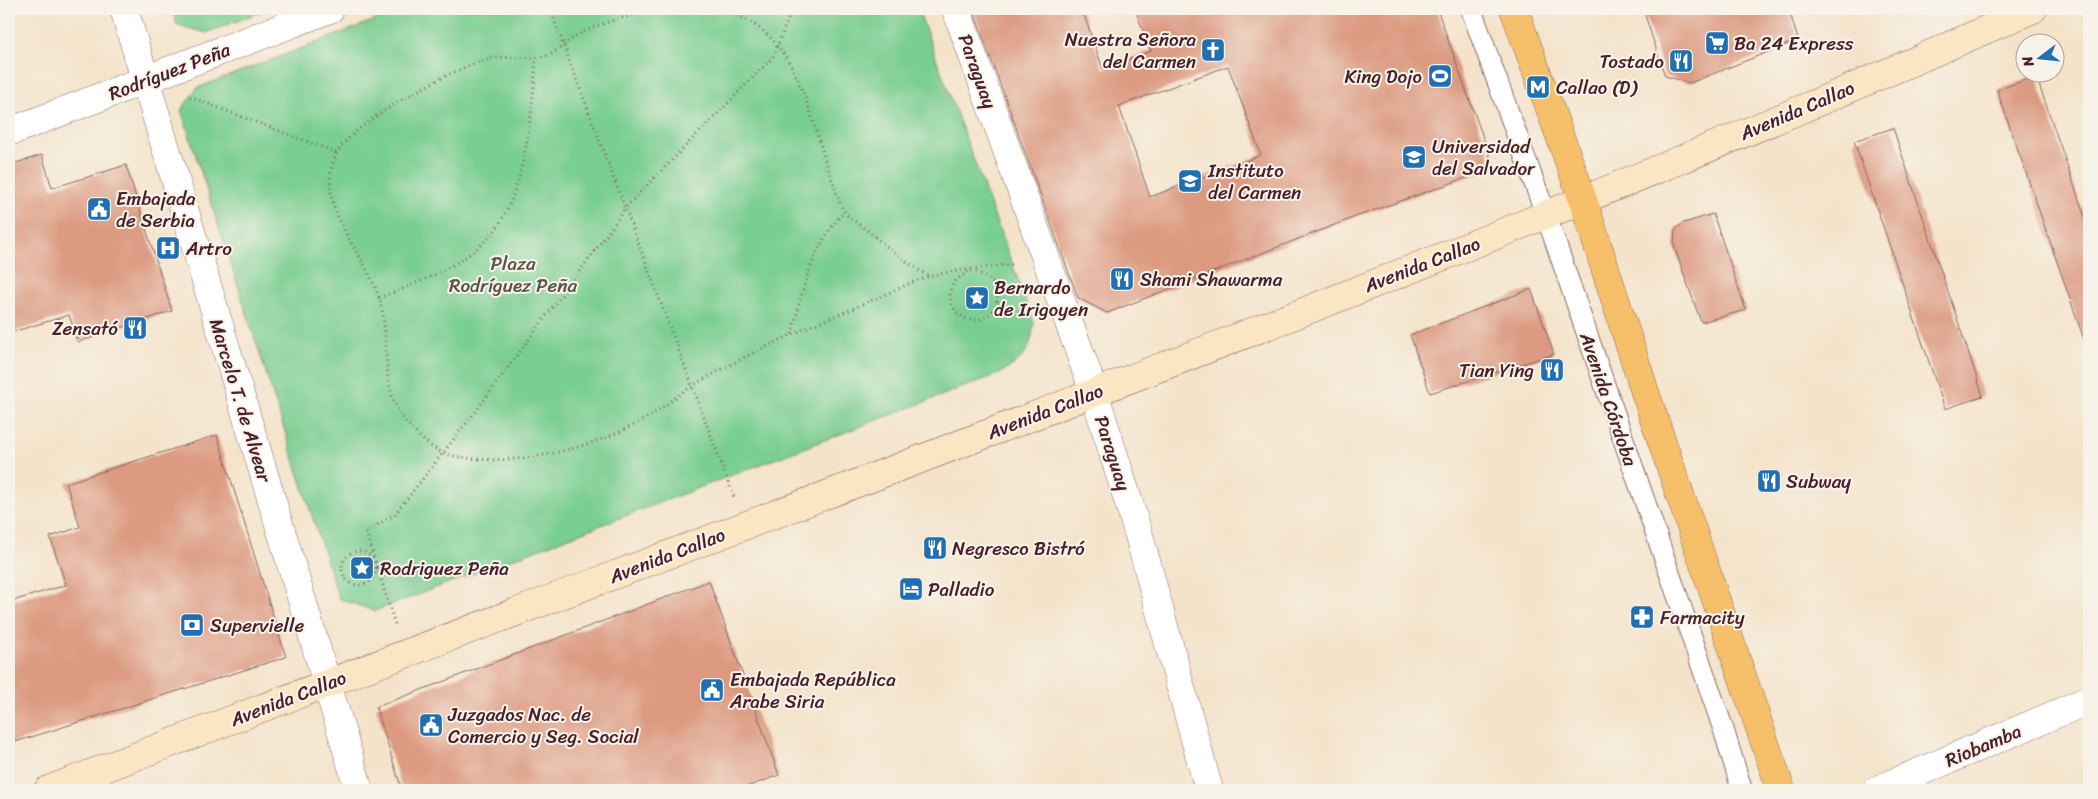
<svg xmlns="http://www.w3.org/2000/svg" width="2098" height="799" font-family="Sriracha,sans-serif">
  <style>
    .green { fill: #79ce91; stroke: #62765e }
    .building { fill: #dc9a81; fill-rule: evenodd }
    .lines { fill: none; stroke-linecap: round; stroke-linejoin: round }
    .service-casing { stroke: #866463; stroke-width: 22 }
    .minor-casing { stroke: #866463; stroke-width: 29 }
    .tertiary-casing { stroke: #866463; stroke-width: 29 }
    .secondary-casing { stroke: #866463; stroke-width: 29 }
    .primary-casing { stroke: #866463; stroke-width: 29 }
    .path { stroke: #866463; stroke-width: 3; stroke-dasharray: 1 4; stroke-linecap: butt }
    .service { stroke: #fff; stroke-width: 20 }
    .minor { stroke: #fff; stroke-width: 28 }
    .tertiary { stroke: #fff; stroke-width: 28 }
    .secondary { stroke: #fbe6c4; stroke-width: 28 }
    .primary { stroke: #f6c06b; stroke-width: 28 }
    .labels { text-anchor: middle; stroke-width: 4; stroke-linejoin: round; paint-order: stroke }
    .poi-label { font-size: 19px; fill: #4a1f2b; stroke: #f7f3e8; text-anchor: start }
    .street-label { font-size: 19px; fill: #4a1f2b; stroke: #f7f3e8 }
    .park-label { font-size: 19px; fill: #58544a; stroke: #f7f3e8 }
  </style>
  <rect width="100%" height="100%" fill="#f7f3e8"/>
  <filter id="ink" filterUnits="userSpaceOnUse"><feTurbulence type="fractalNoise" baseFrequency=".02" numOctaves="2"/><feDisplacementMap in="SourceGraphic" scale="10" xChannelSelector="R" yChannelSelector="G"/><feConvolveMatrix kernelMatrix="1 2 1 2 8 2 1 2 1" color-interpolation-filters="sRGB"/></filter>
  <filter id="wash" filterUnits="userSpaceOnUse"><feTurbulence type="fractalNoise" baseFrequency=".0096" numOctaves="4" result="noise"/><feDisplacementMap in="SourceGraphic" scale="20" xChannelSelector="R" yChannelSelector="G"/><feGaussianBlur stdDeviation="1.12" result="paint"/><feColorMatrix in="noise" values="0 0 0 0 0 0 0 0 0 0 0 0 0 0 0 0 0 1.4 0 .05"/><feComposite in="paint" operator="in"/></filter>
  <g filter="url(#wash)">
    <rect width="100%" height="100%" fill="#f4e3ca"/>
    <g class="green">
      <path d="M172,9H269L206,33L177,25Z"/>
      <path d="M404,9H918L1034,323C1030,352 1025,358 1001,373L375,611L339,599L181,110L197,88Z"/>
    </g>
    <g id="blocks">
      <g class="building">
        <path d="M973,9H1082L1103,69L1151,51L1135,9H1437L1494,168L1358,216L1107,313L1078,298ZM1228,66L1261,155L1150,197L1119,106Z"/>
        <path d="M1643,9H1789L1798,40L1690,83L1665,76Z"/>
        <path d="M2036,76L2089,228V341L2085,342L1997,90Z"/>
        <path d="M1893,128L1983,396L1945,409L1854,141Z"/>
        <path d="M42,155L52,188L126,165L172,311L78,342L69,315L9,333V165Z"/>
        <path d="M1713,214L1746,310L1701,322L1674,246L1675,229L1684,223Z"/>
        <path d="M1531,289L1554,354L1430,393L1410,335Z"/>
        <path d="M217,435L286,657L9,744V602L66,585L50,537L80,527L66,483Z"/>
        <path d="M709,581L779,775L739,790H402L376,707Z"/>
      </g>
    </g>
  </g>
  <g filter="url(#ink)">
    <use href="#blocks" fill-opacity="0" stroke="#866463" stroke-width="1"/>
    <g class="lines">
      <defs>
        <path id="service" d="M1471,9L1546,215L1723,728L1742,790"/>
        <g id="minor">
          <path d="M124,9L359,790"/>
          <path d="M956,9L1094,392L1138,532L1209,790"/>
          <path d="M9,132L330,9"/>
        </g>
        <path id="tertiary" d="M1877,790L2089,700"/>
        <path id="secondary" d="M48,790C712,534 1383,297 2033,9"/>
        <path id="primary" d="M1514,9L1583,200L1645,392L1781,790"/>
      </defs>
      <use href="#service" class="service-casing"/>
      <use href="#minor" class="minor-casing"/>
      <use href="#tertiary" class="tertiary-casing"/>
      <use href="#secondary" class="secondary-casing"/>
      <use href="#primary" class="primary-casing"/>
      <g class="path">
        <path d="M550,9L734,497"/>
        <path d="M677,9C645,12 611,18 581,33C569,39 559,51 548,55C533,61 506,55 488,59C454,68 352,122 337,153C311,207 366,251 380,301C389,333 382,376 396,406C405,424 425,445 443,453C450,456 461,457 469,458C526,466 606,445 654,413C667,405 678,394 692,386C724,367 759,350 793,334C821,321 851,310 879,297C895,291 912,281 928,277C955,269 986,268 1014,264"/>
        <path d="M713,9C800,23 807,115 833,182C836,191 839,203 844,211C848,217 858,223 864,228C885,245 905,262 928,276"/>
        <path d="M190,97L337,153"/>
        <path d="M971,270C1022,285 989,336 960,315C954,310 950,303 950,295C951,282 961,276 971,270Z"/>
        <path d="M379,298C415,284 465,265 491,235C525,196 533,108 536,57"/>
        <path d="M792,334C802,290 812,246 844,212"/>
        <circle cx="359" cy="568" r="17"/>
        <path d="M395,624L366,532L395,514L475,412L613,226L625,208L773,57L792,9"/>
      </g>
      <use href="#service" class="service"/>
      <use href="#minor" class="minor"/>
      <use href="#tertiary" class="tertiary"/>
      <use href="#secondary" class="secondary"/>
      <use href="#primary" class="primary"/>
    </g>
  </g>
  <defs>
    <symbol id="supermarket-square" viewBox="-11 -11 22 22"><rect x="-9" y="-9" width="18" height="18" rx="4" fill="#1f6fb2" stroke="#f7f3e8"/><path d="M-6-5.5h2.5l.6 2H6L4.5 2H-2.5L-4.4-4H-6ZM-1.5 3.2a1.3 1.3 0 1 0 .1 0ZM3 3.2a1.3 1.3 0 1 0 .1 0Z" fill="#fff"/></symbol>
    <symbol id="church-square" viewBox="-11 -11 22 22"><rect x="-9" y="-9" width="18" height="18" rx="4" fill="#1f6fb2" stroke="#f7f3e8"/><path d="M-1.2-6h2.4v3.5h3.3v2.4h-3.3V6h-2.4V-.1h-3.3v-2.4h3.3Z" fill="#fff"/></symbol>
    <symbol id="restaurant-square" viewBox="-11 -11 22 22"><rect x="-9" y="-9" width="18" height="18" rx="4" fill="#1f6fb2" stroke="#f7f3e8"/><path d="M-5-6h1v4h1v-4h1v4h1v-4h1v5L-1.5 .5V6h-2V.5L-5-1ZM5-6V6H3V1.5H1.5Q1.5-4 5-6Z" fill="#fff"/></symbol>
    <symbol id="stadium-square" viewBox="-11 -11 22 22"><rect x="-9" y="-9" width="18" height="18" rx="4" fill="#1f6fb2" stroke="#f7f3e8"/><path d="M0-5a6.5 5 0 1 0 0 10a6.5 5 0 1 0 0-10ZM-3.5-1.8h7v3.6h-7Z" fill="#fff"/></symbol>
    <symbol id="metro-square" viewBox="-11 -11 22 22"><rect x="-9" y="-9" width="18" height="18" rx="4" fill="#1f6fb2" stroke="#f7f3e8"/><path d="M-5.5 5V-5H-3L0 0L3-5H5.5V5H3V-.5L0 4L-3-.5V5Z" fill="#fff"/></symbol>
    <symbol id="university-square" viewBox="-11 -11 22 22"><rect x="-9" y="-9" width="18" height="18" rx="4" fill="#1f6fb2" stroke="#f7f3e8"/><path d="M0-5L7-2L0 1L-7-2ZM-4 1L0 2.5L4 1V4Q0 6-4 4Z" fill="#fff"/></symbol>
    <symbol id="school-square" viewBox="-11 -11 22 22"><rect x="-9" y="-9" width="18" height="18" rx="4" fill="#1f6fb2" stroke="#f7f3e8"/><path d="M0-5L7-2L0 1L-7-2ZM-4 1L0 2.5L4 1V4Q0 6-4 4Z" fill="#fff"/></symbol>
    <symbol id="civic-square" viewBox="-11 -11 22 22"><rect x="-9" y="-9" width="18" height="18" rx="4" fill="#1f6fb2" stroke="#f7f3e8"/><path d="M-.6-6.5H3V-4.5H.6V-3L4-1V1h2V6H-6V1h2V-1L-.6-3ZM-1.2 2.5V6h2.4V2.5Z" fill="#fff"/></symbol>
    <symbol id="hospital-square" viewBox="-11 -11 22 22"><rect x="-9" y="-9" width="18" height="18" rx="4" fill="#1f6fb2" stroke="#f7f3e8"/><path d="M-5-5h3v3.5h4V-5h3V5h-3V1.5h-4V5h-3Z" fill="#fff"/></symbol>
    <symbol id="sight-square" viewBox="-11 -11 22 22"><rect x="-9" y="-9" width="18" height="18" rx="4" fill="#1f6fb2" stroke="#f7f3e8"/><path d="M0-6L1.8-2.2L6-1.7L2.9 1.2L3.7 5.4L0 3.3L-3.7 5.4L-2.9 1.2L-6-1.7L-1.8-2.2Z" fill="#fff"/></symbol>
    <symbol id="hotel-square" viewBox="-11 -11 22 22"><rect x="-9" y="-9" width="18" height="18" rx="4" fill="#1f6fb2" stroke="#f7f3e8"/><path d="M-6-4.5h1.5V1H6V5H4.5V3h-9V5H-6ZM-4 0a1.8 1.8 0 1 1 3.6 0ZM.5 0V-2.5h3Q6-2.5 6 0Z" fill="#fff"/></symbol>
    <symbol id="pharmacy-square" viewBox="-11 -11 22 22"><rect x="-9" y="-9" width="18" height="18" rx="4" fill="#1f6fb2" stroke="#f7f3e8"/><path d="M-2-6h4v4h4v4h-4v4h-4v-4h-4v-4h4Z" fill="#fff"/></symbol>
    <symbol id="bank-square" viewBox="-11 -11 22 22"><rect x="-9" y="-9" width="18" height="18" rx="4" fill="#1f6fb2" stroke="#f7f3e8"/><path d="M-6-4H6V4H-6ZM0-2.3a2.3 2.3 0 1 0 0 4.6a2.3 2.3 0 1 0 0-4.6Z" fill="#fff"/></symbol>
  </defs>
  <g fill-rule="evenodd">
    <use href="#supermarket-square" x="1703" y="29" width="28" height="28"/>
    <use href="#church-square" x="1199" y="36" width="28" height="28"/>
    <use href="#restaurant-square" x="1667" y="47" width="28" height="28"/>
    <use href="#stadium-square" x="1426" y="62" width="28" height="28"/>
    <use href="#metro-square" x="1524" y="73" width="28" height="28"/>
    <use href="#university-square" x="1400" y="143" width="28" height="28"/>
    <use href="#school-square" x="1176" y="167" width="28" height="28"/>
    <use href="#civic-square" x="85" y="195" width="28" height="28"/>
    <use href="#hospital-square" x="154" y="234" width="28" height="28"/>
    <use href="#restaurant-square" x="1108" y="265" width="28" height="28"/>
    <use href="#sight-square" x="963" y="284" width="28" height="28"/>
    <use href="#restaurant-square" x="121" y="314" width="28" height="28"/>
    <use href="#restaurant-square" x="1538" y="356" width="28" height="28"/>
    <use href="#restaurant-square" x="1755" y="467" width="28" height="28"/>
    <use href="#restaurant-square" x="921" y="534" width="28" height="28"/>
    <use href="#sight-square" x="348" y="554" width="28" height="28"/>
    <use href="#hotel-square" x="897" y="575" width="28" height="28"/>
    <use href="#pharmacy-square" x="1628" y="603" width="28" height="28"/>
    <use href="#bank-square" x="178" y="611" width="28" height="28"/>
    <use href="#civic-square" x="698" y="676" width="28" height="28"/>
    <use href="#civic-square" x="417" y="711" width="28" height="28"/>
  </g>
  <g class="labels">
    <g class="poi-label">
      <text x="1196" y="46" text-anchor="end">Nuestra Señora<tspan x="1196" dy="22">del Carmen</tspan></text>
      <text x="1734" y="50">Ba 24 Express</text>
      <text x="1664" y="68" text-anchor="end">Tostado</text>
      <text x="1422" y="83" text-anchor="end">King Dojo</text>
      <text x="1556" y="94">Callao (D)</text>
      <text x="1432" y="153">Universidad<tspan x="1432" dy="22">del Salvador</tspan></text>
      <text x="1208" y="177">Instituto<tspan x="1208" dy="22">del Carmen</tspan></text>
      <text x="116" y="205">Embajada<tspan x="116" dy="22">de Serbia</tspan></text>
      <text x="186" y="255">Artro</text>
      <text x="1140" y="286">Shami Shawarma</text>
      <text x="994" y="294">Bernardo<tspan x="994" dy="22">de Irigoyen</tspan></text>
      <text x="118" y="335" text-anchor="end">Zensató</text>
      <text x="1534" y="377" text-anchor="end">Tian Ying</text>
      <text x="1786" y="488">Subway</text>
      <text x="952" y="555">Negresco Bistró</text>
      <text x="380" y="575">Rodriguez Peña</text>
      <text x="928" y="596">Palladio</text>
      <text x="1660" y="624">Farmacity</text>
      <text x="210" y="632">Supervielle</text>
      <text x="730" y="686">Embajada República<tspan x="730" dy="22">Arabe Siria</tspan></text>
      <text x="448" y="721">Juzgados Nac. de<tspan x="448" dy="22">Comercio y Seg. Social</tspan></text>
    </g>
    <g class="street-label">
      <text transform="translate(169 71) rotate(-21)" y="7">Rodríguez Peña</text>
      <text transform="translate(978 71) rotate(70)" y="7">Paraguay</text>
      <text transform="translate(1797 110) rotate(-23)" y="7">Avenida Callao</text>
      <text transform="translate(1422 264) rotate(-21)" y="7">Avenida Callao</text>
      <text transform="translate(1609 399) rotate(71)" y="7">Avenida Córdoba</text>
      <text transform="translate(241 400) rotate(73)" y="7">Marcelo T. de Alvear</text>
      <text transform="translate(1045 411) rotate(-21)" y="7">Avenida Callao</text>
      <text transform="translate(1113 453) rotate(72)" y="7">Paraguay</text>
      <text transform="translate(667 555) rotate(-21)" y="7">Avenida Callao</text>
      <text transform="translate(288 698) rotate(-21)" y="7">Avenida Callao</text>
      <text transform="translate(1983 745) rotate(-23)" y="7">Riobamba</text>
    </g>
    <g class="park-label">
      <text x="513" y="270">Plaza<tspan x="513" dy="22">Rodríguez Peña</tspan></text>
    </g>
  </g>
  <rect width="2098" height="799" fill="none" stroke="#f7f3e8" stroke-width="30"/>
  <g transform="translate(2040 58) rotate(254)"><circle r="24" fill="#f7f3e8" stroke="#b29e9c"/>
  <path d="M0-4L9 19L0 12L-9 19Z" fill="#1f6fb2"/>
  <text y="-8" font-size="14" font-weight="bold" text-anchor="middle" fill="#4a1f2b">N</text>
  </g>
</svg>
